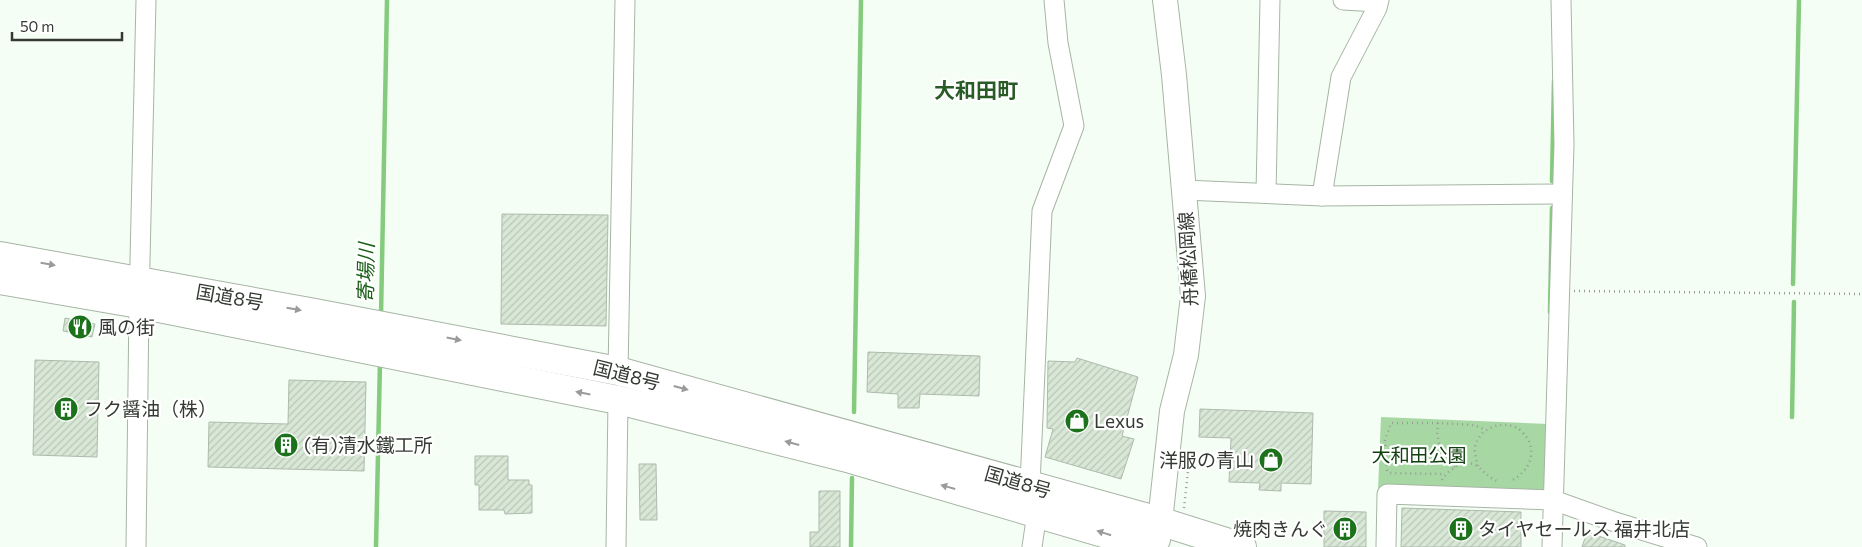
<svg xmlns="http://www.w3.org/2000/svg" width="1862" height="547" font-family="Commissioner,'Noto Sans JP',sans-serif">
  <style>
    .park { fill: #a7d8a3 }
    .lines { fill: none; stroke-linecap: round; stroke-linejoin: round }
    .stream { stroke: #84cb7e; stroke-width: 4.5 }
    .building { fill: url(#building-hatch); stroke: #adbbac }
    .minor-casing { stroke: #a7b5a5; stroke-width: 21 }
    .major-casing { stroke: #a7b5a5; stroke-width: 26 }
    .highway-casing { stroke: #a7b5a5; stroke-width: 30 }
    .path { stroke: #959d94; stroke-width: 2.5; stroke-dasharray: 1 4; stroke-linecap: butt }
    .minor { stroke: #fff; stroke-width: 19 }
    .major { stroke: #fff; stroke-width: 24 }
    .highway { stroke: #fff; stroke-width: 28 }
    .oneway { fill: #9a9c99 }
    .labels { text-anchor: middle; stroke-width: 4.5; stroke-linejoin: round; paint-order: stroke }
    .street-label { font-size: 19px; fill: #343a33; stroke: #fff }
    .poi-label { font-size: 19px; fill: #343a33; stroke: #fff; text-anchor: start }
    .park-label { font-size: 19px; fill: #0f400d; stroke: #fff }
    .water-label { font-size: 20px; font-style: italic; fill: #185f16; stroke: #fff }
    .quarter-label { font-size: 21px; font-weight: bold; fill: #295b26; stroke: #fff }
  </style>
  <defs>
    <pattern id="building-hatch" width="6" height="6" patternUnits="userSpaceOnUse" patternTransform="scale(1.25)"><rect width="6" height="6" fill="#d8e7d6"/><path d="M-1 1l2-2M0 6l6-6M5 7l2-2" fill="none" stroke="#bac7b8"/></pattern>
  </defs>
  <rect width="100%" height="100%" fill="#f5fef4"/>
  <path class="park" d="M1381,417L1549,424L1546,487L1534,496L1378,490Z"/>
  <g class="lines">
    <g class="stream">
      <path d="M1552,181L1554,81"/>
      <path d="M1793,284L1799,0"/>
      <path d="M1550,312L1552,208"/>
      <path d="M381,316L387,0"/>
      <path d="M854,412L861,0"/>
      <path d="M1792,417L1794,302"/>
      <path d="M376,547L380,361"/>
      <path d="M851,547L852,478"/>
    </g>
  </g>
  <g class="building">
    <path d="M502,214L608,215L606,326L501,324Z"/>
    <path d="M65,318L95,324L92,337L63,331Z"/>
    <path d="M868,352L980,356L979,396L920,394L919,408H898V394L867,392Z"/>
    <path d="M1077,358L1138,377L1122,436L1134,439L1121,479L1045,457L1053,429L1047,428L1048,361L1075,362Z"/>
    <path d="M35,360L99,362L97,457L33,455Z"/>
    <path d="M289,380L366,382L364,471L208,467L209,422L288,424Z"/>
    <path d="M1200,409L1313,413L1311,484L1281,483V491L1259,490L1260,483L1229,482L1231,438L1199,437Z"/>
    <path d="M475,456H508V480H529V485H532V513L505,514L504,510H479V485H475Z"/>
    <path d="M639,464H656L657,520H640Z"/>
    <path d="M819,491H840V547H810V532H819Z"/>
    <path d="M1402,508L1521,512V547H1401Z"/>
    <path d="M1324,511L1366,512V547H1324Z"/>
    <path d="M1587,532L1625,545V547H1582Z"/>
  </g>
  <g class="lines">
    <defs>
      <g id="minor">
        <path d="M1343,0L1378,2"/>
        <path d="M1184,190L1322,196L1562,194"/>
        <path d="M1266,193L1270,0"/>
        <path d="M1322,196L1341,77L1377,8L1379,0"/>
        <path d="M618,371L625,0"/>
        <path d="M1030,485L1042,211L1074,126L1058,43L1054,0"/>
        <path d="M136,547L139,304L146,0"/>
        <path d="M616,547L618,400"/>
        <path d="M1032,547L1037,513"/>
        <path d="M1386,547L1387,494L1553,500L1612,521L1697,547"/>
        <path d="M1552,547L1564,144L1561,0"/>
      </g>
      <path id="major" d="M1158,540L1172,411L1186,355L1193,296L1174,75L1165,0"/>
      <g id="highway">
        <path d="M0,256L315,313L618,371L1159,521L1242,547"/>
        <path d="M0,280L139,304L618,400L851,459L1151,547"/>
      </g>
    </defs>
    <use href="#minor" class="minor-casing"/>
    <use href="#major" class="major-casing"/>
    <use href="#highway" class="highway-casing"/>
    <g class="path">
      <path d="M1574,291L1862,294"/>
      <path d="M1438,423H1391L1385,440L1387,470L1389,473L1445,474"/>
      <path d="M1478,466C1477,461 1474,453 1475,447C1479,428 1502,419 1519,429C1519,429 1524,434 1524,434C1539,451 1529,473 1510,481"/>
      <path d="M1455,467L1441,455L1437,432L1438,423L1474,425L1486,430"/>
      <path d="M1442,480C1447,470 1466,458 1477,466C1485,472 1486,476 1497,481"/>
      <path d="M1184,508L1190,453"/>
    </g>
    <use href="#minor" class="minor"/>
    <use href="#major" class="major"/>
    <use href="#highway" class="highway"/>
  </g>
  <defs><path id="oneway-solid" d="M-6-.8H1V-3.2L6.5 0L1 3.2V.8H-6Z" transform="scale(1.25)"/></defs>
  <g class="oneway">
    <use href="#oneway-solid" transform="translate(48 264) rotate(10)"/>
    <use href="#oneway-solid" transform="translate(294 309) rotate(10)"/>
    <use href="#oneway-solid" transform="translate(454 339) rotate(11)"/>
    <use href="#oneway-solid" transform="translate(681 388) rotate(15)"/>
    <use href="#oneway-solid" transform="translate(583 393) rotate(-169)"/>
    <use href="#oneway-solid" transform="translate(792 443) rotate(-165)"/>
    <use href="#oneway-solid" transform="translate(948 487) rotate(-164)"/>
    <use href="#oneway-solid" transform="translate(1104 533) rotate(-163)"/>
  </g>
  <defs>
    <symbol id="restaurant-disc" viewBox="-11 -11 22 22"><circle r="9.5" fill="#1c711b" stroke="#fff"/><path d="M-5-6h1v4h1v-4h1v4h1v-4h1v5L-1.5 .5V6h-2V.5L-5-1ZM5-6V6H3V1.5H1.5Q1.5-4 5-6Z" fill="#fff"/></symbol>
    <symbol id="building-disc" viewBox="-11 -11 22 22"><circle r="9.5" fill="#1c711b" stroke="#fff"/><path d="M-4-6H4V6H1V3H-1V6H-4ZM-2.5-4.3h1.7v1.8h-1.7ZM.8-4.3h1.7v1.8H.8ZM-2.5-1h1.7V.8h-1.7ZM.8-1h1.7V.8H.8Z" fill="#fff"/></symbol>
    <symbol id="shop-disc" viewBox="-11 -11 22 22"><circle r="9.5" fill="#1c711b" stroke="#fff"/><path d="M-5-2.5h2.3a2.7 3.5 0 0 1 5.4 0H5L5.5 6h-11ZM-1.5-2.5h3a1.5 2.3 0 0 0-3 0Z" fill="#fff"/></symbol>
  </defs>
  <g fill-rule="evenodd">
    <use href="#restaurant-disc" x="66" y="313" width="28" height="28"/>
    <use href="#building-disc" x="52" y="395" width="28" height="28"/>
    <use href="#shop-disc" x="1063" y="407" width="28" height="28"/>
    <use href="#building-disc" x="272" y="431" width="28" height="28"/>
    <use href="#shop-disc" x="1257" y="446" width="28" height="28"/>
    <use href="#building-disc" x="1331" y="515" width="28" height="28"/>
    <use href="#building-disc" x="1447" y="515" width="28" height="28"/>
  </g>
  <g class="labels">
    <g class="street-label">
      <text transform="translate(1188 259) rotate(-93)" y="7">舟橋松岡線</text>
      <text transform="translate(230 297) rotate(10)" y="7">国道8号</text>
      <text transform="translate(627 375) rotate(14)" y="7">国道8号</text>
      <text transform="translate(1018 482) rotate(16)" y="7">国道8号</text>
    </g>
    <g class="poi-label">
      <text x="98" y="334">風の街</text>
      <text x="84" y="416">フク醤油（株）</text>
      <text x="1094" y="428">Lexus</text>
      <text x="304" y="452">(有)清水鐵工所</text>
      <text x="1254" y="467" text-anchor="end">洋服の青山</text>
      <text x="1328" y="536" text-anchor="end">焼肉きんぐ</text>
      <text x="1478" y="536">タイヤセールス 福井北店</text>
    </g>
    <g class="park-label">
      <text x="1419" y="462">大和田公園</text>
    </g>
    <g class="water-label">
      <text transform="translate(366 273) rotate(-89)" y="7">寄場川</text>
    </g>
    <g class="quarter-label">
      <text x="976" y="98">大和田町</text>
    </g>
  </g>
  <path d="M12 32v8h110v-8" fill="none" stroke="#343a33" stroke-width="2.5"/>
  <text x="20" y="32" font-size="15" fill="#343a33" stroke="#ffffff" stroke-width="4" paint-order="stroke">50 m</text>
</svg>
